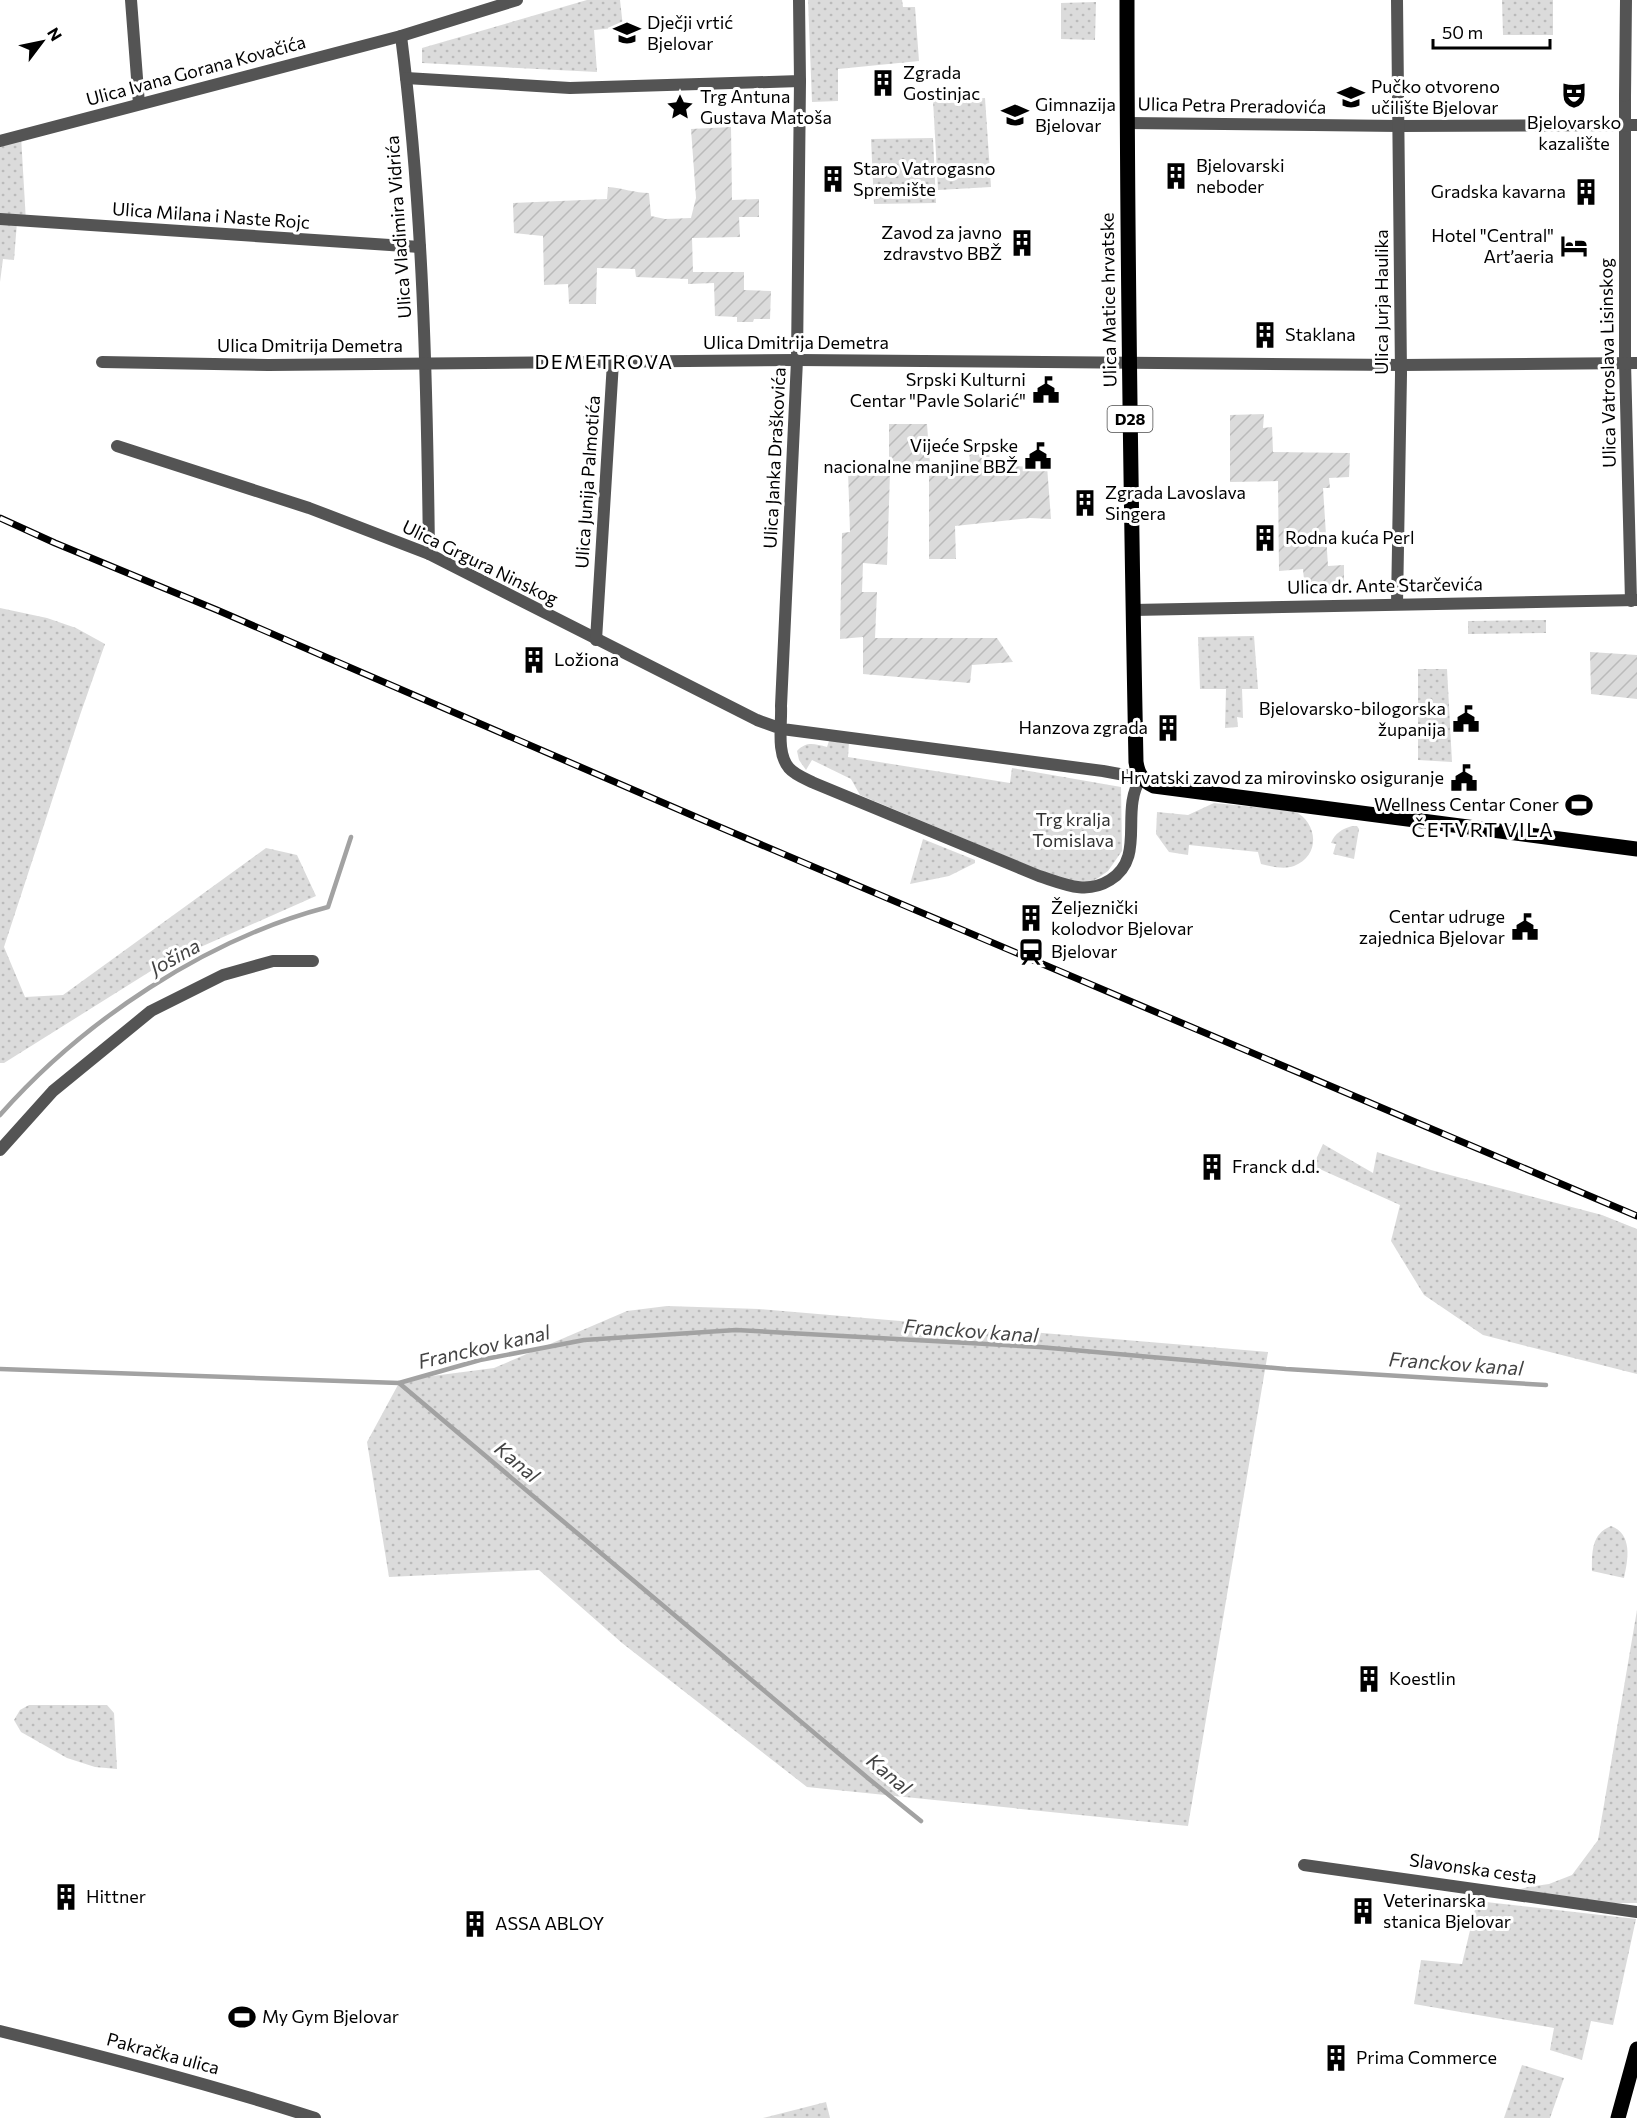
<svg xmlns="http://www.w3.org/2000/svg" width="1637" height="2118" font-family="Commissioner,sans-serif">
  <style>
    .grass { fill: url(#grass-dots) }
    .garden { fill: url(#garden-furrows) }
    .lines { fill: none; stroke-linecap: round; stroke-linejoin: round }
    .stream { stroke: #a2a2a2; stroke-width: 4.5 }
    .pedestrian { stroke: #545454; stroke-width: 12 }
    .minor { stroke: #545454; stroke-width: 12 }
    .tertiary { stroke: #545454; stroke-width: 12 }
    .primary { stroke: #000; stroke-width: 15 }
    .rail-casing { stroke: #000; stroke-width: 7 }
    .rail { stroke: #fff; stroke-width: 4.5; stroke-dasharray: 14; stroke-linecap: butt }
    .labels { text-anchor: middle; stroke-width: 6; stroke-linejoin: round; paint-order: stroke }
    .shield { fill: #fff; stroke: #4c4c4c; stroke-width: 1.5 }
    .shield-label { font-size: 16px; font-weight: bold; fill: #000 }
    .poi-label { font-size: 18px; fill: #000; stroke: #fff; text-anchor: start }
    .street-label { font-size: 18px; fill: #000; stroke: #fff }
    .park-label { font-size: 18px; fill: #323232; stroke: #fff }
    .neighbourhood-label { font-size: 20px; letter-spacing: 1.5px; fill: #000; stroke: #fff }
    .water-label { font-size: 20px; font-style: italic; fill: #434343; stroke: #fff }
  </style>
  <defs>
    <pattern id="grass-dots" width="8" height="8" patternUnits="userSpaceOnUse" patternTransform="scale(1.5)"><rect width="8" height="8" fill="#dbdbdb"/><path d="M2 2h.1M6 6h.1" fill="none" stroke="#bababa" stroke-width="1.8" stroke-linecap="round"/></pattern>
    <pattern id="garden-furrows" width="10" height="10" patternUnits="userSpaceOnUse" patternTransform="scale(1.5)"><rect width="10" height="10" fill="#dbdbdb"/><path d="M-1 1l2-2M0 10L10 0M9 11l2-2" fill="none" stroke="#bababa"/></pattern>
  </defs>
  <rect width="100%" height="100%" fill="#fff"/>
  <g class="grass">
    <path d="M587,0H620L623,27L594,30L597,72L422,63V48Z"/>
    <path d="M808,0H902L903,7H915L919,61L838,69V101L812,102Z"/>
    <path d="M1502,0H1553V35H1503Z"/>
    <path d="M1096,2L1095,40L1061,39V3Z"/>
    <path d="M985,98L991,187L938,190L933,100Z"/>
    <path d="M21,136L26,222H17L14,260L3,259L0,282V141Z"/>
    <path d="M933,138L936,203L874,204L871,139Z"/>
    <path d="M0,608L47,618L76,628L105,644L80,715L4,947L25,997L63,995L266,848L297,855L316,896L162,964L4,1063H0Z"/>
    <path d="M1546,620V633L1468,634V621Z"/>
    <path d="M1254,636L1258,689H1242L1243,718L1237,717L1238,727L1225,728L1226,689H1200L1198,637Z"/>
    <path d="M1418,669H1447L1452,762L1418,760Z"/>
    <path d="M830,738L849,742L848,757L1010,783L1012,768L1121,787L1122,851L1108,871L1098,878L1087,884H1072L860,795L851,779L812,760L806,770L799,760L797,751C807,741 814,744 827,747Z"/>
    <path d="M1214,803L1294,811C1318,822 1321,856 1294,866C1283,870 1271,866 1261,864L1258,852L1189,845L1188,855L1169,852L1156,834L1157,812L1188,815Z"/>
    <path d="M1352,826H1357L1359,829L1354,859L1333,854L1336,844L1331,843C1335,833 1342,829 1352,826Z"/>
    <path d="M923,839L975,860V863L949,876L910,884Z"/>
    <path d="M1323,1144L1373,1173L1377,1152L1431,1170L1602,1215L1637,1229V1374L1483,1335L1424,1295L1391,1241L1400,1205L1313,1166Z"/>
    <path d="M667,1306L759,1309L1268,1352L1188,1826L807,1787L622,1643L539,1570L389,1577L367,1442L399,1383L417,1378L494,1368L627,1311Z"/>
    <path d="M1611,1526C1633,1534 1628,1560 1624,1578L1592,1571C1592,1553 1591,1534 1611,1526Z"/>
    <path d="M1637,1610V1903H1611L1511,1892L1528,1887L1549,1884L1572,1875L1598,1840Z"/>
    <path d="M29,1705H107L114,1713L117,1769L95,1767L67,1758L21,1732L14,1720L20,1710Z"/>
    <path d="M1477,1901L1636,1919L1613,2025L1591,2021L1582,2060L1550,2050L1554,2028L1414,2004L1421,1960L1462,1964Z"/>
    <path d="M1522,2065L1564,2078L1550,2118H1504Z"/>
    <path d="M826,2102L830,2118H763Z"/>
  </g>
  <g class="garden">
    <path d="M731,127L732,200L759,199V217H739L740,237L692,238L693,272H744V290L771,291L770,319H754L753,322H737V317L715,316L714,283L688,284V279L636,277L635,269L597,268L596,304H569L568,284L544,285L543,236L514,233L513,203L607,199L608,187C622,188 635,193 649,193L651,216L665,219L691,218L696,198L691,129Z"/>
    <path d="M1264,414L1263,428L1272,427L1273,452L1350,453L1349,477L1329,478L1330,488H1323L1328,566L1344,565V587L1305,590L1303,569L1279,571L1278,481L1230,482V415Z"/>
    <path d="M889,424H927L930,464L970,466L969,443L989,445L990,467L1047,466L1051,519L1030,518L955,526L956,559H929V470L890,473L887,565L863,563L862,592H877L875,638H997L1013,662L972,665L970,683L863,674V637L840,639L842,533L850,532L848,470L889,468Z"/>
    <path d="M1590,652L1637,655V699L1591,694Z"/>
  </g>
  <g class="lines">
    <g class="stream">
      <path d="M0,1115C83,1021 206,939 328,907L351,837"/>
      <path d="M0,1369L399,1383L869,1779L921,1821"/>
      <path d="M399,1383L480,1360L584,1340L736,1330L1039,1347L1286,1369L1546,1385"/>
    </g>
    <g class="pedestrian">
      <path d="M1625,96V362L1631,601"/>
      <path d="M1127,123L1399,126L1637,125"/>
    </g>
    <g class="minor">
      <path d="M131,0L139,104"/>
      <path d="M1397,0L1401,374L1397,604"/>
      <path d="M401,36C423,207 427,381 429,554"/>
      <path d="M406,78L570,88L800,81L799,0"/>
      <path d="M1625,96L1626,0"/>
      <path d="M0,219L420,247"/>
      <path d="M102,362L268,365L797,360L1401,365L1637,363"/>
      <path d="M117,446L309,508L429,554L757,720L782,729L1103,771L1141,778C1119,811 1147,857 1110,880C1086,895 1064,884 1039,876L814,783C806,779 795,775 789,768C776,753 782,724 781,706L797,360L800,81"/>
      <path d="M1133,610L1637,600"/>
      <path d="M596,640L613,362"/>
      <path d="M0,1150L53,1091L151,1011L223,975L273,961H313"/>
      <path d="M1304,1865L1637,1912"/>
      <path d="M0,2031C106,2057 211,2084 315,2118"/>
    </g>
    <path class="tertiary" d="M0,141L401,36L517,0"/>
    <g class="primary">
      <path d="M1127,0C1127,254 1131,508 1136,762C1138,775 1142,780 1154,786L1637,849"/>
      <path d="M1618,2118L1637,2049"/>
    </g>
    <defs>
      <path id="rail" d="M0,518L55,543L217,610L703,820L1637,1216"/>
    </defs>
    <use href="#rail" class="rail-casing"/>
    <use href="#rail" class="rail"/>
  </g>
  <defs>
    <symbol id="school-bare" viewBox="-9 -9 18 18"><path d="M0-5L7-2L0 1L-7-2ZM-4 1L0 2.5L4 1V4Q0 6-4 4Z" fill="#000" stroke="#fff" stroke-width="2.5" paint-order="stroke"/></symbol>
    <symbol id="building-bare" viewBox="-9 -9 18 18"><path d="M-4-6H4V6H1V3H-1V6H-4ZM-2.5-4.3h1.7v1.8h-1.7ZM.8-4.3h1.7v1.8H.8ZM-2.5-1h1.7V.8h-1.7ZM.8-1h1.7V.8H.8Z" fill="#000" stroke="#fff" stroke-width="2.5" paint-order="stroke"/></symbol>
    <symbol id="theatre-bare" viewBox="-9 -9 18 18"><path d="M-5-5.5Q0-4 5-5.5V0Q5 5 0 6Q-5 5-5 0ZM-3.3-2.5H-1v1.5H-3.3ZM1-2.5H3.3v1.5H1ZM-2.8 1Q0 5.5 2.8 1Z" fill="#000" stroke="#fff" stroke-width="2.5" paint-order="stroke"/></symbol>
    <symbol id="university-bare" viewBox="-9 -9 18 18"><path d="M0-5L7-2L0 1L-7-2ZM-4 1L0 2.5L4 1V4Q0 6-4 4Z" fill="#000" stroke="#fff" stroke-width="2.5" paint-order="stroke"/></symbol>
    <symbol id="sight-bare" viewBox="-9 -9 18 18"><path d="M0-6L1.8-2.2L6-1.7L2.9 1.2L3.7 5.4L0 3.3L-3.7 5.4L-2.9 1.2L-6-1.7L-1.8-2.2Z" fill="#000" stroke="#fff" stroke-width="2.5" paint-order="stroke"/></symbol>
    <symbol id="hotel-bare" viewBox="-9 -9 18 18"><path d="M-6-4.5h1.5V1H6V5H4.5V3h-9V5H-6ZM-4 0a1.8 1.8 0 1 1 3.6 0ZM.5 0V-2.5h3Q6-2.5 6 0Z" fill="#000" stroke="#fff" stroke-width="2.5" paint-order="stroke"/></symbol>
    <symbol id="civic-bare" viewBox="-9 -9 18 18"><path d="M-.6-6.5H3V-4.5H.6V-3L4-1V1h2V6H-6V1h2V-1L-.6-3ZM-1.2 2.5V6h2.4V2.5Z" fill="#000" stroke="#fff" stroke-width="2.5" paint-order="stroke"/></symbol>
    <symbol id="stadium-bare" viewBox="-9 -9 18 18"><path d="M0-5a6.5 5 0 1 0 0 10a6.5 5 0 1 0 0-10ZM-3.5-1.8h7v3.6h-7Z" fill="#000" stroke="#fff" stroke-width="2.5" paint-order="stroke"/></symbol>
    <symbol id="station-bare" viewBox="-9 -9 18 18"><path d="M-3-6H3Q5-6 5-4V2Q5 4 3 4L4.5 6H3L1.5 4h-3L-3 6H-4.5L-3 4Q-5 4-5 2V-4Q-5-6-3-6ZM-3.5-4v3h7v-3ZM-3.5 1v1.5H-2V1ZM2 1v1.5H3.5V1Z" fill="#000" stroke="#fff" stroke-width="2.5" paint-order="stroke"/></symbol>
  </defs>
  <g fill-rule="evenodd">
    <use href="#school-bare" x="608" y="14" width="38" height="38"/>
    <use href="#building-bare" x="864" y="64" width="38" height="38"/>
    <use href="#theatre-bare" x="1555" y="76" width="38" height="38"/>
    <use href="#university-bare" x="1332" y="78" width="38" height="38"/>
    <use href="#sight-bare" x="661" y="88" width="38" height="38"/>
    <use href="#school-bare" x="996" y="96" width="38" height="38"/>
    <use href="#building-bare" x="1157" y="157" width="38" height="38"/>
    <use href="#building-bare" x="814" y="160" width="38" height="38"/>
    <use href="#building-bare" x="1567" y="173" width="38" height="38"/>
    <use href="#building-bare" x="1003" y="224" width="38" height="38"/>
    <use href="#hotel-bare" x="1555" y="227" width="38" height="38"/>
    <use href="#building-bare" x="1246" y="316" width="38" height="38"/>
    <use href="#civic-bare" x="1027" y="371" width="38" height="38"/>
    <use href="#civic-bare" x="1019" y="437" width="38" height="38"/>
    <use href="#building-bare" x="1066" y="484" width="38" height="38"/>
    <use href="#building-bare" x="1246" y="519" width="38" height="38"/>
    <use href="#building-bare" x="515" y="641" width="38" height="38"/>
    <use href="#civic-bare" x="1447" y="700" width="38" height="38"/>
    <use href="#building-bare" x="1149" y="709" width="38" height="38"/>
    <use href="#civic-bare" x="1445" y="759" width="38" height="38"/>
    <use href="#stadium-bare" x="1560" y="786" width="38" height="38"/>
    <use href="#building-bare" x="1012" y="899" width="38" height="38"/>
    <use href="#civic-bare" x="1506" y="908" width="38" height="38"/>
    <use href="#station-bare" x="1012" y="933" width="38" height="38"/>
    <use href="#building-bare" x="1193" y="1148" width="38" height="38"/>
    <use href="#building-bare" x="1350" y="1660" width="38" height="38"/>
    <use href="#building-bare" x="47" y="1878" width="38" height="38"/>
    <use href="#building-bare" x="1344" y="1892" width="38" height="38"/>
    <use href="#building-bare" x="456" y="1905" width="38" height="38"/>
    <use href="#stadium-bare" x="223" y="1998" width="38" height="38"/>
    <use href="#building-bare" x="1317" y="2039" width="38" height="38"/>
  </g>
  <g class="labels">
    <rect class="shield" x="1107.5" y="406" width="45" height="26" rx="4.5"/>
    <g class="shield-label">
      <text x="1130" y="425">D28</text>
    </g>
    <g class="poi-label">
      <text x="647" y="29">Dječji vrtić<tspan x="647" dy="21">Bjelovar</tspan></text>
      <text x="903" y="79">Zgrada<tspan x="903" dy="21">Gostinjac</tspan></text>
      <text x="1371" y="93">Pučko otvoreno<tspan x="1371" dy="21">učilište Bjelovar</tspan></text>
      <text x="700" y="103">Trg Antuna<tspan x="700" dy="21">Gustava Matoša</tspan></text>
      <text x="1035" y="111">Gimnazija<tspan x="1035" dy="21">Bjelovar</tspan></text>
      <text x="1574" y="129" text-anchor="middle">Bjelovarsko<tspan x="1574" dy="21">kazalište</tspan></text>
      <text x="1196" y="172">Bjelovarski<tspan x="1196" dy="21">neboder</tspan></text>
      <text x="853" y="175">Staro Vatrogasno<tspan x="853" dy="21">Spremište</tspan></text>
      <text x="1566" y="198" text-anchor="end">Gradska kavarna</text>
      <text x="1002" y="239" text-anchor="end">Zavod za javno<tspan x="1002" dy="21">zdravstvo BBŽ</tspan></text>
      <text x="1554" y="242" text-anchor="end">Hotel "Central"<tspan x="1554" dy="21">Art’aeria</tspan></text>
      <text x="1285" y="341">Staklana</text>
      <text x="1026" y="386" text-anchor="end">Srpski Kulturni<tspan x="1026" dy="21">Centar "Pavle Solarić"</tspan></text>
      <text x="1018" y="452" text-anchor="end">Vijeće Srpske<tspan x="1018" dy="21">nacionalne manjine BBŽ</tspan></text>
      <text x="1105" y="499">Zgrada Lavoslava<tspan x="1105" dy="21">Singera</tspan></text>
      <text x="1285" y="544">Rodna kuća Perl</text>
      <text x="554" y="666">Ložiona</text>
      <text x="1446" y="715" text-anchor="end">Bjelovarsko-bilogorska<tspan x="1446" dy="21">županija</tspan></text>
      <text x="1148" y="734" text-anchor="end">Hanzova zgrada</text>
      <text x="1444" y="784" text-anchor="end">Hrvatski zavod za mirovinsko osiguranje</text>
      <text x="1559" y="811" text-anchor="end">Wellness Centar Coner</text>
      <text x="1051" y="914">Željeznički<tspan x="1051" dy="21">kolodvor Bjelovar</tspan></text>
      <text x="1505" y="923" text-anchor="end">Centar udruge<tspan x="1505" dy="21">zajednica Bjelovar</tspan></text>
      <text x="1051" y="958">Bjelovar</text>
      <text x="1232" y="1173">Franck d.d.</text>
      <text x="1389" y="1685">Koestlin</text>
      <text x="86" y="1903">Hittner</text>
      <text x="1383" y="1907">Veterinarska<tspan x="1383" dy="21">stanica Bjelovar</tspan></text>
      <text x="495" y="1930">ASSA ABLOY</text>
      <text x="262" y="2023">My Gym Bjelovar</text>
      <text x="1356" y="2064">Prima Commerce</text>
    </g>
    <g class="street-label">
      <text transform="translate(196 71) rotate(-15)" y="6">Ulica Ivana Gorana Kovačića</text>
      <text transform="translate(1232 106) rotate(1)" y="6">Ulica Petra Preradovića</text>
      <text transform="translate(211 216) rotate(4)" y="6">Ulica Milana i Naste Rojc</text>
      <text transform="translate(399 227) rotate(-94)" y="6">Ulica Vladimira Vidrića</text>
      <text transform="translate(1109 300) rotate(-91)" y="6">Ulica Matice hrvatske</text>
      <text transform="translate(1382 302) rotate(-90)" y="6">Ulica Jurja Haulika</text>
      <text x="796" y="349">Ulica Dmitrija Demetra</text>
      <text x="310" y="352">Ulica Dmitrija Demetra</text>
      <text transform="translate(1608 363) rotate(-91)" y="6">Ulica Vatroslava Lisinskog</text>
      <text transform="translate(775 458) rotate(-87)" y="6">Ulica Janka Draškovića</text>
      <text transform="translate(588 482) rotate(-86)" y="6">Ulica Junija Palmotića</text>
      <text transform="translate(480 563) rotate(26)" y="6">Ulica Grgura Ninskog</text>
      <text transform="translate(1385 586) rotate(-1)" y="6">Ulica dr. Ante Starčevića</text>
      <text transform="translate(1473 1869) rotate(8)" y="6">Slavonska cesta</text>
      <text transform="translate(163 2054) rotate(15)" y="6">Pakračka ulica</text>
    </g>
    <g class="park-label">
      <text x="1073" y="826">Trg kralja<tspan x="1073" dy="21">Tomislava</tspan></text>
    </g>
    <g class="neighbourhood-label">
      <text x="604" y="369">DEMETROVA</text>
      <text x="1483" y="837">ČETVRT VILA</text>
    </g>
    <g class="water-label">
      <text transform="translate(175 957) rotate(-29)" y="7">Jošina</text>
      <text transform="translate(971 1331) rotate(4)" y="7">Franckov kanal</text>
      <text transform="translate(484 1347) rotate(-13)" y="7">Franckov kanal</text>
      <text transform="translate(1456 1364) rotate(4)" y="7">Franckov kanal</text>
      <text transform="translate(517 1462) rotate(40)" y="7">Kanal</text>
      <text transform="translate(889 1774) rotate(40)" y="7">Kanal</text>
    </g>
  </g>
  <g transform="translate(42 42) rotate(58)" stroke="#ffffff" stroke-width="4.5" paint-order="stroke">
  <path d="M0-4.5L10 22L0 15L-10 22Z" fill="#000000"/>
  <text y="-9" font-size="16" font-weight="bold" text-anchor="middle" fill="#000000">N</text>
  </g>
  <path d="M1433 39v9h117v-9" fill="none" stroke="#000000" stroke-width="3"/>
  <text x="1442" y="39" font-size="18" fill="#000000" stroke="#ffffff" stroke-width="4.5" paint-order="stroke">50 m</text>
</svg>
